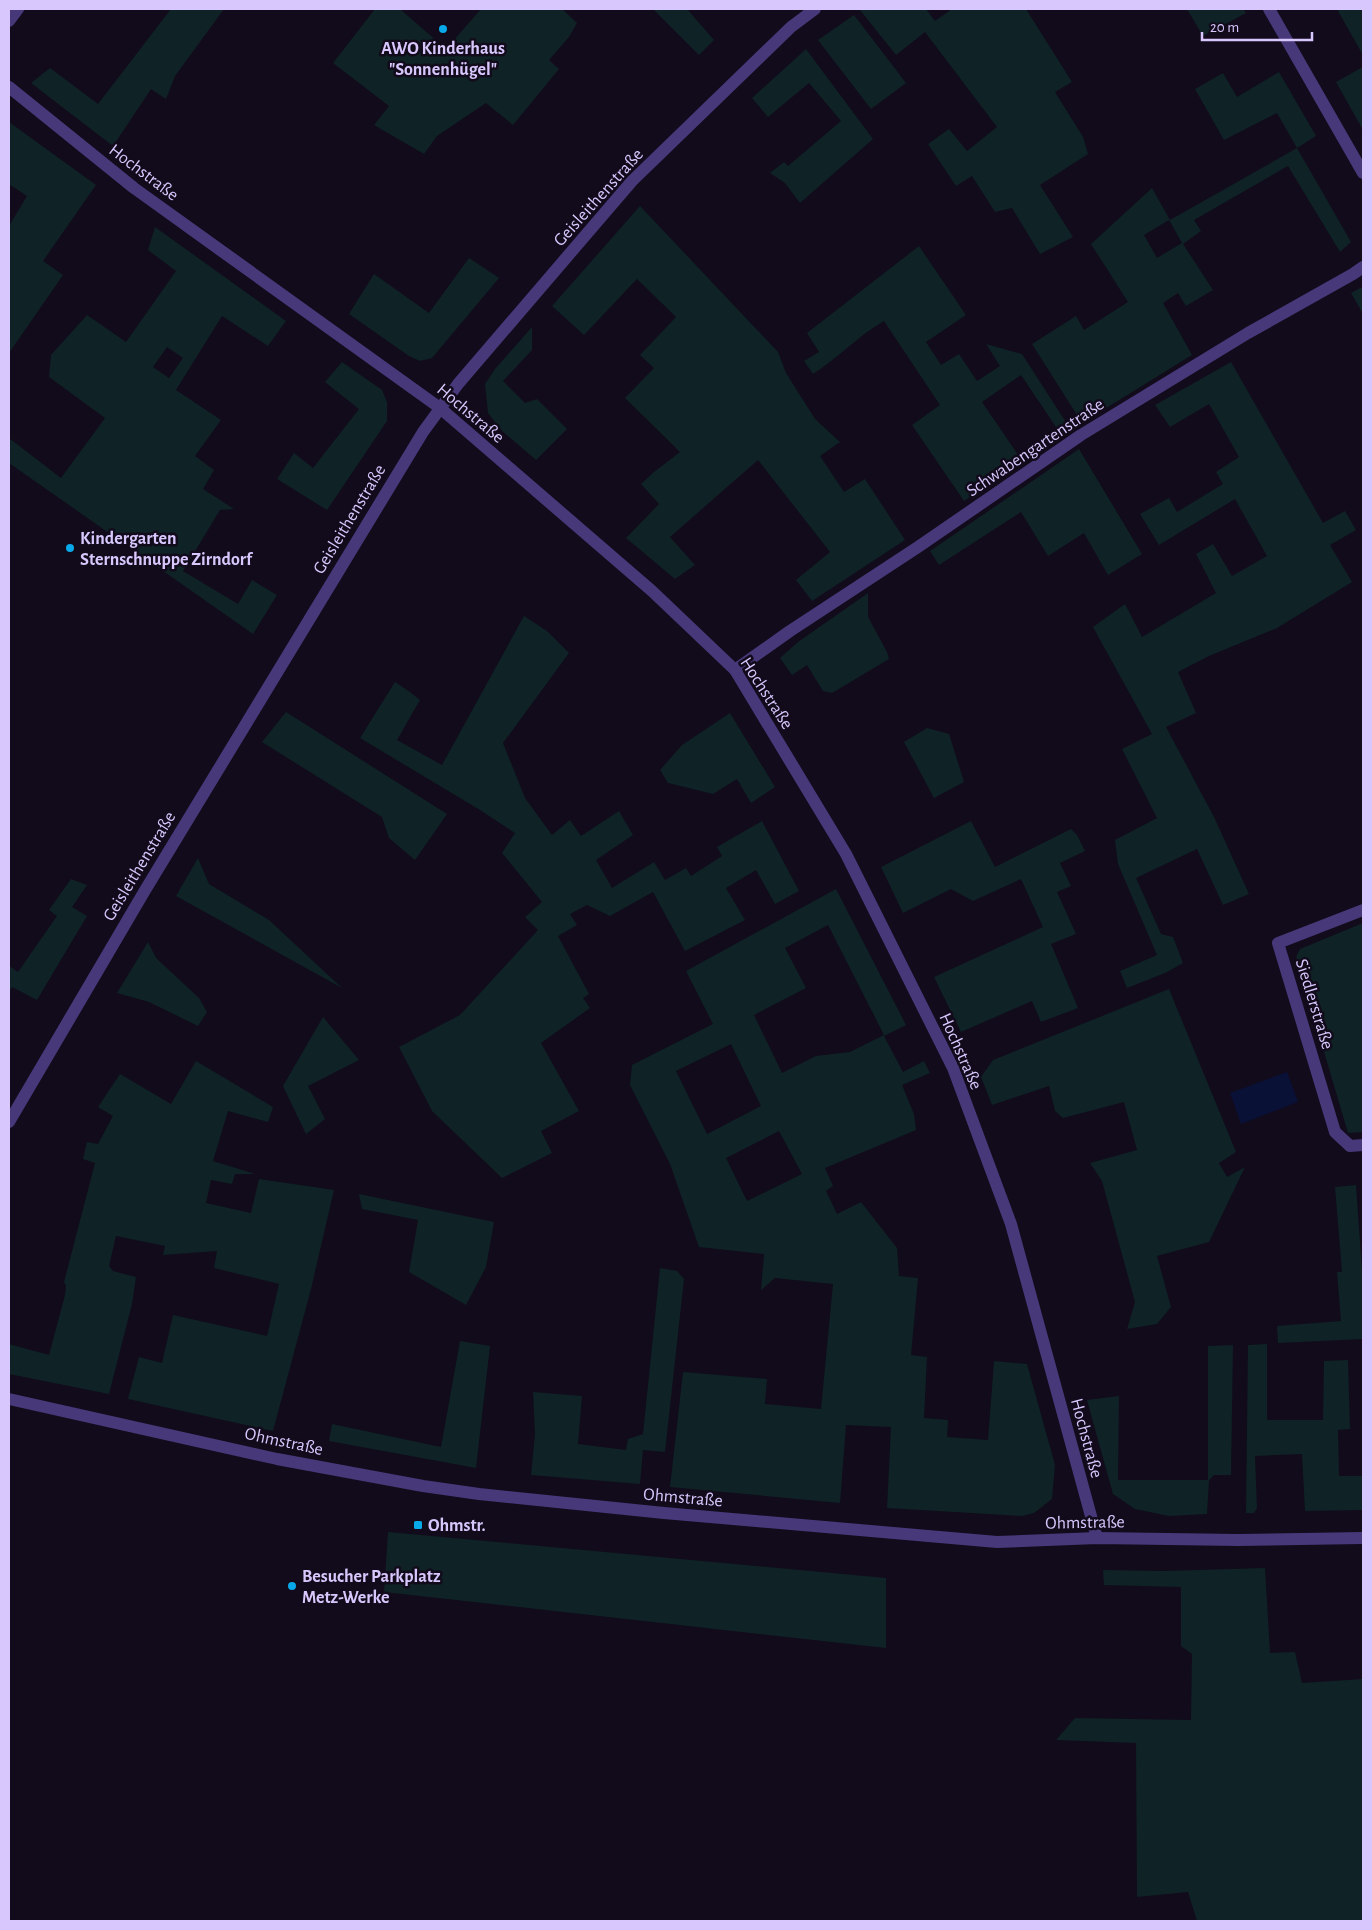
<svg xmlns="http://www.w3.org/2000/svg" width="1372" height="1930" font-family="'Alegreya Sans',sans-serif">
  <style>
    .green { fill: #0f2225; fill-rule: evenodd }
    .water { fill: #0a1136 }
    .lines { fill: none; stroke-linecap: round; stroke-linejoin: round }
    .minor { stroke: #463879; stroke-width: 12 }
    .poi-dot { fill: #07a9e9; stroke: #110b1b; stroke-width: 2 }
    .labels { text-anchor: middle; stroke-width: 5; stroke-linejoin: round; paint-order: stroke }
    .poi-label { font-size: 18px; font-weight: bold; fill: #d8c7fd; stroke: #110b1b; text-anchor: start }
    .street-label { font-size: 18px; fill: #d8c7fd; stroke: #110b1b }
  </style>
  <rect width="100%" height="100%" fill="#110b1b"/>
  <g class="green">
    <path d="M171,9H224L175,76L166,99L151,89L113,146L31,83L50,68L98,104Z"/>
    <path d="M375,9H400L446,49L481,9H562L577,23L569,37L549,60L559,69L513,125L486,103L437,136L424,154L374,125L389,106L333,63Z"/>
    <path d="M653,9H687L714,40L699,55Z"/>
    <path d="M863,9H926L935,21L952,9H1026L1072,82L1055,92L1083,137L1088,154L1040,185L1073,237L1040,254L1012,208L995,212L972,176L956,186L928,144L949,129L967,151L997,127L925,32L896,55L860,10Z"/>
    <path d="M1187,9H1243L1246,13L1203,36Z"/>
    <path d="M1341,9H1363V55L1338,11Z"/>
    <path d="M854,15L906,83L871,109L818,40Z"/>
    <path d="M806,49L873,139L800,203L785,183L770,173L784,162L788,166L841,121L809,83L768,117L752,98Z"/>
    <path d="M1363,67V130L1336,82Z"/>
    <path d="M1279,72L1316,136L1297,148L1351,242L1340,252L1288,166L1194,220L1201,231L1183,244L1213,290L1186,306L1178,293L1163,303L1192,355L1082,423L1032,344L1076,316L1084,330L1128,302L1091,244L1152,188L1170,220L1297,148L1277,113L1224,140L1195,89L1223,73L1237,97ZM1169,220L1182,243L1157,258L1144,235Z"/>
    <path d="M9,122L96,185L43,261L63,275L9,353V226L27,196L9,184Z"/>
    <path d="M640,206L778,352L786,373L815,419L840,442L820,456L844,492L865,479L905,540L812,601L796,580L830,552L758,460L670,537L695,565L675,579L626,538L659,504L641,484L654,472L680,452L625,398L654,368L640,355L676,317L637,279L584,335L552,306Z"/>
    <path d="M155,227L286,321L268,346L222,316L176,390L221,420L195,456L214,470L203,489L234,509L220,510L183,571L238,604L252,580L277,595L253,634L9,463V438L61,478L105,418L49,377L51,355L87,315L126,342L176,271L148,250ZM167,347L183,358L169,378L153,367Z"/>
    <path d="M919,246L966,315L926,342L941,365L959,354L977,381L1000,366L986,344L1022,354L1071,430L1062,436L1021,375L982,402L1023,462L964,501L912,425L940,405L884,321C858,336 838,358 813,374L804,361L819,352L807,333Z"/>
    <path d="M469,258L499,278L432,358L420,361L409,356L349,314L374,274L429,313Z"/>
    <path d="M1360,288H1363V314L1351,293Z"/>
    <path d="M532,327V350L503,381L525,403L537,399L567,429L536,460L502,431L488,413L485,384L495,369Z"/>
    <path d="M342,362L382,390L387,402V421L327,510L277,479L294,453L313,468L359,409L325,382Z"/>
    <path d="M1231,362L1323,523L1345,511L1356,530L1330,545L1352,582L1277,628L1209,656L1178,672L1196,713L1166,727L1214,817L1249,894L1223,905L1197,849L1136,878L1161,934L1173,937L1183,963L1165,973L1127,988L1120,971L1157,955L1118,864L1115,840L1157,818L1122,749L1152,734L1093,627L1125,604L1142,637L1216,593L1196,554L1213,544L1232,576L1267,556L1235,499L1159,545L1140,514L1169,498L1177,512L1223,484L1216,472L1239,457L1209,404L1170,427L1155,405Z"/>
    <path d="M1079,449L1142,554L1108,575L1084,533L1048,556L1021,512L939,565L930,551Z"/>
    <path d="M868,593V617L887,652L889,659L832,693L823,691L807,665L792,675L780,658L798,642Z"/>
    <path d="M524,616L547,631L569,653L503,743L525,798L552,835L570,820L581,836L619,811L633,835L596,860L612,888L654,862L665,880L686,868L691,876L722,856L717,847L762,821L799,891L775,904L756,870L726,888L745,920L685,951L653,892L610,916L587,905L570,914L577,925L558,936L589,994L583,998L590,1008L541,1043L579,1111L541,1131L552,1153L502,1178L432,1111L399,1047L460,1015L538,930L525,917L542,902L502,853L515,833L480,810L360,738L395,682L410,692L420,700L397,740L442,765Z"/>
    <path d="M286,712L447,814L415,860L389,838L382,817L262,742Z"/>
    <path d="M730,713L775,787L751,803L737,779L713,794L668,783L660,770L682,745Z"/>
    <path d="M927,728L949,734L964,782L934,798L904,742Z"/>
    <path d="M971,821L995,867L1071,829L1077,835L1085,851L1060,863L1071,886L1057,892L1076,934L1051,944L1078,1008L1041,1022L1032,1001L961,1032L934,977L1043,927L1021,879L973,901L951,889L903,913L881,867Z"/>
    <path d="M198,858L209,884L269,920L342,988L176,896Z"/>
    <path d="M71,879L87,885L72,907L87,916L37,1000L12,987L9,992V966L18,972L57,916L49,910Z"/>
    <path d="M836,889L906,1025L884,1036L903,1072L924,1061L930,1073L902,1085L914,1114L916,1130L825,1168L833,1186L826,1191L837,1214L861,1202L897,1248L899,1276L918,1278L911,1355L927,1357L924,1418L948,1420L947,1437L988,1440L994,1361L1027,1364L1055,1465L1052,1499L1034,1513L1022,1516L887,1508L891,1427L846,1425L840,1503L670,1487L683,1372L767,1379L765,1404L821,1409L833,1284L775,1278L761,1290L764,1254L699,1247L670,1164L630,1085L632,1065L713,1024L686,971ZM828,925L884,1035L850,1052L816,1056L782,1073L754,1015L806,988L785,948ZM731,1044L761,1106L707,1134L676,1071ZM779,1131L802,1174L747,1201L726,1158Z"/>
    <path d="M1363,923V1132L1348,1133L1296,957L1300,949Z"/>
    <path d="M148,942L156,958L199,998L207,1012L198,1026L149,1002L117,993Z"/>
    <path d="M1169,989L1236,1152L1219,1163L1227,1177L1245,1167L1209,1242L1157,1256L1171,1307L1157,1324L1127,1329L1135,1302L1102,1181L1090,1163L1137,1150L1124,1102L1063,1118L1055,1111L1049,1086L992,1105L981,1077L993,1060Z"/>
    <path d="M323,1017L359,1060L308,1086L325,1119L306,1134L283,1086Z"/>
    <path d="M196,1061L273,1107L268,1122L228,1111L213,1161L255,1174H235L232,1184L211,1180L206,1203L251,1213L259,1179L334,1190L311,1289L273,1431L128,1399L139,1357L162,1363L173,1315L267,1336L279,1284L214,1268L217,1251L163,1255L165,1246L116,1236L109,1266L113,1271L136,1277L132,1304L109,1394L9,1374V1344L49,1355L65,1295L66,1286L64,1282L95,1163L83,1159L87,1142L98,1144L113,1116L98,1107L120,1074L171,1104Z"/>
    <path d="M1356,1185L1363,1285V1339L1278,1343L1277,1326L1341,1321L1337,1272H1342L1335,1187Z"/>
    <path d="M359,1194L494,1222L486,1267L466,1305L409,1272L418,1220L362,1209Z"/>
    <path d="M660,1268L677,1271L684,1279L665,1452L643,1450L640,1484L531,1475L535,1434L533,1392L582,1396L578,1444L626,1450L628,1439L643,1434Z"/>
    <path d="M460,1341L490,1346L476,1468L329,1441L332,1424L441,1447Z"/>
    <path d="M1267,1344V1420H1323L1324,1361L1348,1360L1350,1429L1338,1430L1339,1476H1363V1510L1305,1511L1302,1454L1255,1456L1257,1508L1254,1513H1246L1248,1345Z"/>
    <path d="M1233,1345L1231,1475H1214L1209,1480L1207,1514L1169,1516L1135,1509L1113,1494L1087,1400L1119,1396L1118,1480H1208V1346Z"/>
    <path d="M388,1532L886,1578V1648L384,1592Z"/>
    <path d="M1265,1568L1270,1653L1295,1652L1302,1683L1363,1679V1921H1197L1188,1892L1137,1897L1136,1743L1056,1740L1075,1718L1191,1720L1192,1654L1181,1646V1587L1104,1585L1103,1570L1164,1571Z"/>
  </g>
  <path class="water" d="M1287,1072L1298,1102L1241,1124L1230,1093Z"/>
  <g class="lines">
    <g class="minor">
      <path d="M1269,9L1363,173"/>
      <path d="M9,21L18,9"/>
      <path d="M9,87L134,188L440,408L652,591L735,670L846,854L953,1068L1011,1224L1097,1538"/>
      <path d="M735,670L790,631L918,547L1081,435L1248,333L1353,274L1363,267"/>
      <path d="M1363,910L1278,943L1335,1132L1350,1146L1363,1145"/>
      <path d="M9,1122L144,892L423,432L458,384L632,181L791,27L815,9"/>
      <path d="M9,1399L277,1459L423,1486L479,1494L664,1513L997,1542L1097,1538L1238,1540L1363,1538"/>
    </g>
  </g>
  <g class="poi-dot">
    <circle cx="443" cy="29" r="5"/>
    <circle cx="70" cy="548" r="5"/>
    <rect x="413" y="1520" width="10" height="10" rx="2.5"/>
    <circle cx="292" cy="1586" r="5"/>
  </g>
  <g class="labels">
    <g class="poi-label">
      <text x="443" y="54" text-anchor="middle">AWO Kinderhaus<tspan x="443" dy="21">"Sonnenhügel"</tspan></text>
      <text x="80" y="544">Kindergarten<tspan x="80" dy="21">Sternschnuppe Zirndorf</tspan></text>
      <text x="428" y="1531">Ohmstr.</text>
      <text x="302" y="1582">Besucher Parkplatz<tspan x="302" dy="21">Metz-Werke</tspan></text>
    </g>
    <g class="street-label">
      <text transform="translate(144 172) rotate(37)" y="6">Hochstraße</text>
      <text transform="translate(598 197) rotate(-48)" y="6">Geisleithenstraße</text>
      <text transform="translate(471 413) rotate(40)" y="6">Hochstraße</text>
      <text transform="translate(1035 447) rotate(-34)" y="6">Schwabengartenstraße</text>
      <text transform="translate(349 519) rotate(-59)" y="6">Geisleithenstraße</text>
      <text transform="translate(767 693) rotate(57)" y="6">Hochstraße</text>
      <text transform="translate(139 866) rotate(-59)" y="6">Geisleithenstraße</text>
      <text transform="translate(1315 1004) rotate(73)" y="6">Siedlerstraße</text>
      <text transform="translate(961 1051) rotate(66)" y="6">Hochstraße</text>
      <text transform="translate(1087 1438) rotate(75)" y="6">Hochstraße</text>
      <text transform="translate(284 1441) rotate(12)" y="6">Ohmstraße</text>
      <text transform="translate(683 1497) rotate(5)" y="6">Ohmstraße</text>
      <text transform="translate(1085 1522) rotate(-1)" y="6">Ohmstraße</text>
    </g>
  </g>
  <rect width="1372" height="1930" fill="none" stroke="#d8c7fd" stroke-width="20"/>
  <path d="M1202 32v8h110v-8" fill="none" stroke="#d8c7fd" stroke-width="2.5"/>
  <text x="1210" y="32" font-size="15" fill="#d8c7fd" stroke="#110b1b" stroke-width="4" paint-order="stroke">20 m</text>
</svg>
